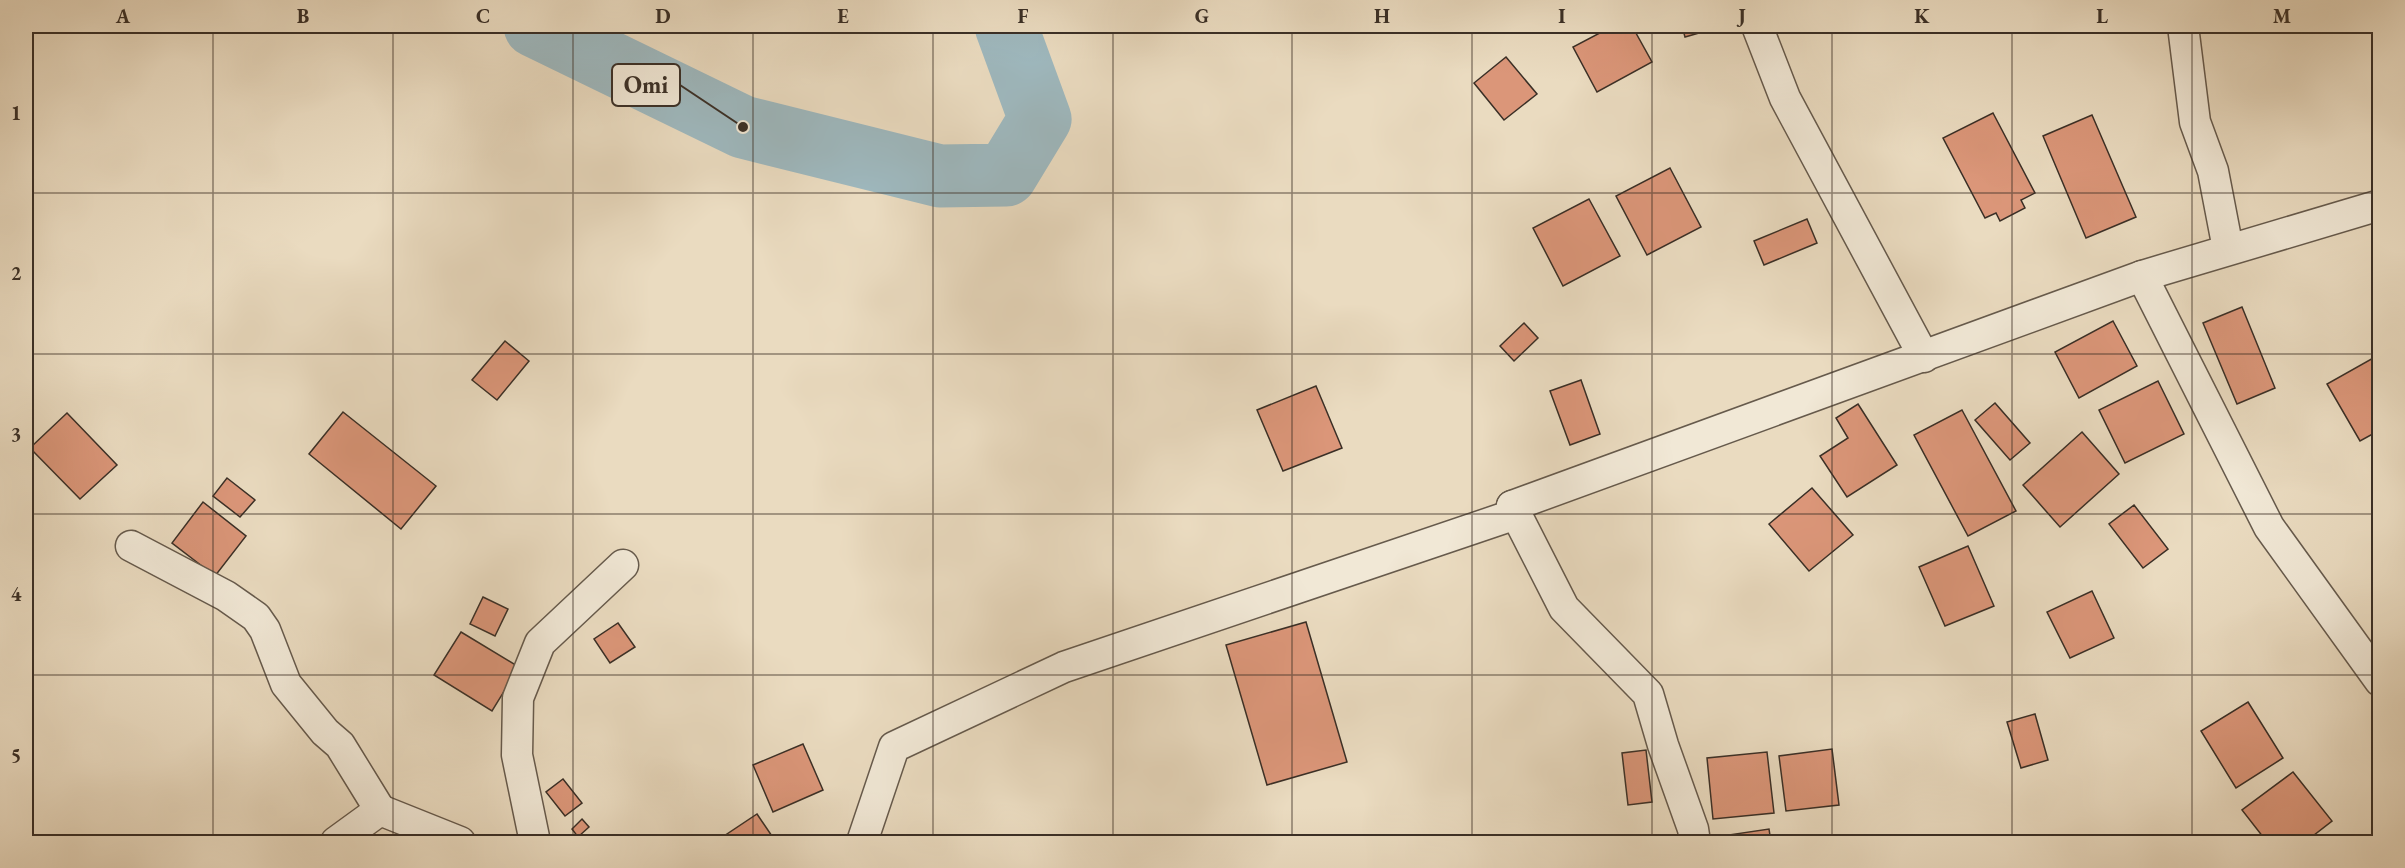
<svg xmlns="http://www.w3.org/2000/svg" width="2405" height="868" font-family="'EB Garamond',serif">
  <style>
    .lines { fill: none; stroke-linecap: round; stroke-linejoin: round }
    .river { stroke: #9eb8be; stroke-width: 63 }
    .building { fill: #db9679; stroke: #3a2f26; stroke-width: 1.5 }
    .street-casing { stroke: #665a4c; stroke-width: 33 }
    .street { stroke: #f1e8d6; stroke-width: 30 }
    .grid { fill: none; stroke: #3a2f26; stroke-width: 1.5; stroke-opacity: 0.55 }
    .leader { fill: none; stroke: #3a2f26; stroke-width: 2 }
    .callout-dot { fill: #3a2f26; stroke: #f1e8d6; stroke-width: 2 }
    .callout { fill: #f1e8d6; stroke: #3a2f26; stroke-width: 2 }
    .callout-label { font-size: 24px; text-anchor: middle; font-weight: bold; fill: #3a2f26 }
    .neatline { fill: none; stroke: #3a2f26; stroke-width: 2 }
    .grid-label { font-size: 20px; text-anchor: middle; font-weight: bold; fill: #3a2f26 }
  </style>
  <rect width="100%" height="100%" fill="#eadbc0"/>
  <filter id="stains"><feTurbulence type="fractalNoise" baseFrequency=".00333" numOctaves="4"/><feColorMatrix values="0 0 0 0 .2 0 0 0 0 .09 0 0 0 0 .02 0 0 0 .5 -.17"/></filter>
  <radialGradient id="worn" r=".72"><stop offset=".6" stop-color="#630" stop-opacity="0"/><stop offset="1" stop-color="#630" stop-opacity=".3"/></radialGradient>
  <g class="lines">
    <path class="river" d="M535,26L743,127L940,176L1006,175L1040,119L1006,26"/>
  </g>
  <g class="building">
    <path d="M1613,26H1632L1652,62L1597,92L1573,47Z"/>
    <path d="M1682,26H1704L1706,31L1685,37Z"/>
    <path d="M1506,57L1537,94L1504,120L1474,83Z"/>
    <path d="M1993,113L2035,193L2021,200L2025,208L2000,221L1996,213L1985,218L1943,138Z"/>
    <path d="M2092,115L2136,217L2086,238L2043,136Z"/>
    <path d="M1670,168L1701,227L1647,255L1616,196Z"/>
    <path d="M1589,199L1620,256L1563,286L1533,228Z"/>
    <path d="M1807,219L1817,243L1764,265L1754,241Z"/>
    <path d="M2242,307L2275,388L2237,404L2203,323Z"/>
    <path d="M2113,321L2137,366L2079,398L2055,352Z"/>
    <path d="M1524,323L1538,338L1514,361L1500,346Z"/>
    <path d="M505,341L529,361L497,400L472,380Z"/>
    <path d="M2375,357L2380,365V430L2360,441L2327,384Z"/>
    <path d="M1581,380L1600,434L1570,445L1550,391Z"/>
    <path d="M2158,381L2184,434L2125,463L2099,410Z"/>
    <path d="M1316,386L1342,448L1283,471L1257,410Z"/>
    <path d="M1995,403L2030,443L2010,460L1975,420Z"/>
    <path d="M1858,404L1897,465L1847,497L1820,456L1848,438L1836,418Z"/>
    <path d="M1962,410L2016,511L1968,536L1914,435Z"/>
    <path d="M343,412L436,486L401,529L309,454Z"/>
    <path d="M67,413L117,465L80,499L30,448Z"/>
    <path d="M2082,432L2119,474L2060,527L2023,485Z"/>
    <path d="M227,478L255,500L240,517L213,496Z"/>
    <path d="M1812,488L1853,535L1809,571L1769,524Z"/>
    <path d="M203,502L246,536L215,576L172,543Z"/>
    <path d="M2134,505L2168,549L2143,568L2109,524Z"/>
    <path d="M1968,546L1994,606L1945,626L1919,567Z"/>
    <path d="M2092,591L2114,638L2070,658L2047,612Z"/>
    <path d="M483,597L508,609L495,636L470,624Z"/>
    <path d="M1306,622L1347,762L1267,785L1226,645Z"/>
    <path d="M618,623L635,647L610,663L594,639Z"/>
    <path d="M461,632L519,667L492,711L434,675Z"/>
    <path d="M2248,702L2283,758L2236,788L2201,731Z"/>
    <path d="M2035,714L2048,760L2021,768L2007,722Z"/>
    <path d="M803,744L823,790L773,812L753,765Z"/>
    <path d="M1832,749L1839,805L1786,811L1779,756Z"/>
    <path d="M1646,750L1652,802L1628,805L1622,753Z"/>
    <path d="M1767,752L1774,813L1713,819L1707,758Z"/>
    <path d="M2293,772L2332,821L2305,842H2267L2242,810Z"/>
    <path d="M563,779L582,803L565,816L546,792Z"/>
    <path d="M757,814L776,842H715Z"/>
    <path d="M582,819L589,827L578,837L572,829Z"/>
    <path d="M1769,829L1771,842H1709L1708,838Z"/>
  </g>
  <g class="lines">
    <defs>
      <g id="street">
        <path d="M1757,26L1785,98L1924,357"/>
        <path d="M2183,26L2195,122L2213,171L2228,249"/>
        <path d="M2142,276L2269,527L2380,681"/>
        <path d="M1512,506L1564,608L1648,694L1663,745L1693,829L1695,842"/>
        <path d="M131,546L226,596L256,617L265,630L286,684L325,732L340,745L380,810"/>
        <path d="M336,842L380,810L460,842"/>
        <path d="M535,842L517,755L518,698L540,643L623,565"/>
        <path d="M862,842L894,747L1064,667L1510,516L1512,506L2142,276L2380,205"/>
      </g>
    </defs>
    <use href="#street" class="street-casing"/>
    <use href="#street" class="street"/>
  </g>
  <path class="grid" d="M213,26V842M393,26V842M573,26V842M753,26V842M933,26V842M1113,26V842M1292,26V842M1472,26V842M1652,26V842M1832,26V842M2012,26V842M2192,26V842M26,193H2380M26,354H2380M26,514H2380M26,675H2380"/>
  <path class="leader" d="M743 127L680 85"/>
  <circle class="callout-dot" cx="743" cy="127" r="6"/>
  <rect class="callout" x="612" y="64" width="68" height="42" rx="6"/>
  <g class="callout-label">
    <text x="646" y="93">Omi</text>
  </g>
  <rect width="2405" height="868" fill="none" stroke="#eadbc0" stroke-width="66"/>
  <rect x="33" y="33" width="2339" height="802" class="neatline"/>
  <g class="grid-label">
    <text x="123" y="23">A</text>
    <text x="303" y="23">B</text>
    <text x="483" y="23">C</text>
    <text x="663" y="23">D</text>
    <text x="843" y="23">E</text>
    <text x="1023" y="23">F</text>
    <text x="1202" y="23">G</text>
    <text x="1382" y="23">H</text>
    <text x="1562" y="23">I</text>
    <text x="1742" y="23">J</text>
    <text x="1922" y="23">K</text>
    <text x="2102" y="23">L</text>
    <text x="2282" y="23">M</text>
    <text x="16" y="120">1</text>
    <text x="16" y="280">2</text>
    <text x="16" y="441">3</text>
    <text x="16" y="601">4</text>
    <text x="16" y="762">5</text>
  </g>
  <rect width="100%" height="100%" filter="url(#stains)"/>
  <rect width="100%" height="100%" fill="url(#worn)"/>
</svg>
